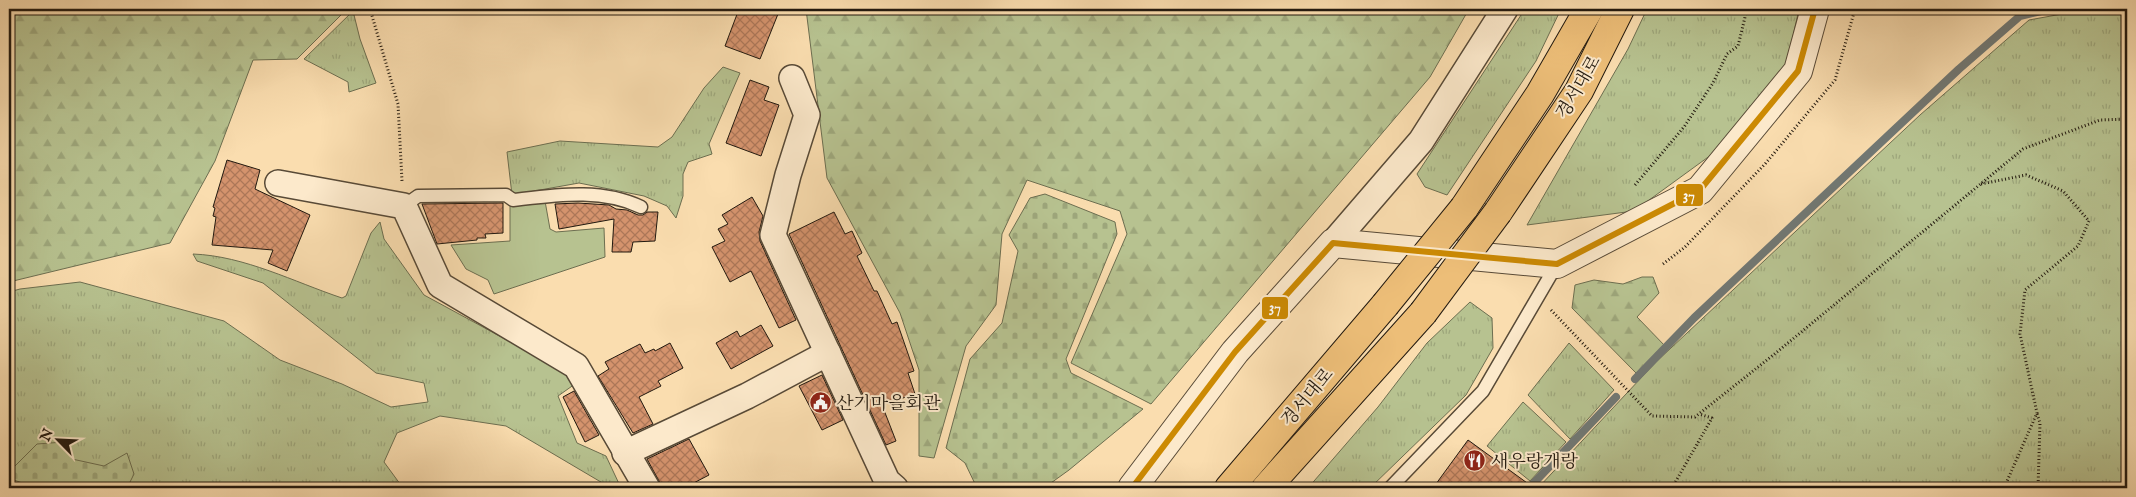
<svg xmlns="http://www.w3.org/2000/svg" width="2136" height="497" font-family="'IM FELL English','Noto Serif KR',serif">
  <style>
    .grass { fill: url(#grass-tufts); stroke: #6c6e50 }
    .forest { fill: url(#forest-firs); stroke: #6c6e50 }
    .cemetery { fill: url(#cemetery-stones); stroke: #6c6e50 }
    .garden { fill: #b7c290; stroke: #6c6e50 }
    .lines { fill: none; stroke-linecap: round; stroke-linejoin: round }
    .stream { stroke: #717874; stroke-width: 8 }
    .building { fill: url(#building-cross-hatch); stroke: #22190f }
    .service-casing { stroke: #584a37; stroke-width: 15 }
    .minor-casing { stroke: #584a37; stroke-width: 28 }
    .tertiary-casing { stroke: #584a37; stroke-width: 30 }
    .primary-casing { stroke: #22190f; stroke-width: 30 }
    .path { stroke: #22190f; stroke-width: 3; stroke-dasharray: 1 2.5; stroke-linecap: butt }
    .service { stroke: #fce9cb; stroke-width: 12 }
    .minor { stroke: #fce9cb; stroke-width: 25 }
    .tertiary { stroke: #fce9cb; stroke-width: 28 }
    .primary { stroke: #edbe78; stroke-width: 28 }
    .primary-bridge-casing { stroke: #22190f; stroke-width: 30; stroke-linecap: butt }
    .primary-bridge { stroke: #edbe78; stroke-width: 28 }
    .bus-1-casing { stroke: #fce9cb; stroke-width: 10 }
    .bus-1 { stroke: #cc8a03; stroke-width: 6 }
    .labels { text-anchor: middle; stroke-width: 4; stroke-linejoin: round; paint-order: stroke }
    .street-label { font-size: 18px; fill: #22190f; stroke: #fce9cb }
    .poi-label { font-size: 18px; fill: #22190f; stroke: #fce9cb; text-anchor: start }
    .line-badge { stroke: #fce9cb; stroke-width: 2 }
    .badge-label { font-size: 14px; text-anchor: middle; font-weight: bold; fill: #fff }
  </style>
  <defs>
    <pattern id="grass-tufts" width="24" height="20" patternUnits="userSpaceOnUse" patternTransform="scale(1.25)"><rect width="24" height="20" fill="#b7c290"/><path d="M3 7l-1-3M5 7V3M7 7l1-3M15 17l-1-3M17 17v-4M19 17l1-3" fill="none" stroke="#9da67b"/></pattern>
    <pattern id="forest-firs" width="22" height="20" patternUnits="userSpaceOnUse" patternTransform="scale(1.25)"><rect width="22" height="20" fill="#b7c290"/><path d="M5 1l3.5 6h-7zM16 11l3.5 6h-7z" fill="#9da67b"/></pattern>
    <pattern id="cemetery-stones" width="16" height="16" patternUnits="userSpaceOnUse" patternTransform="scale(1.25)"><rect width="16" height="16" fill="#b7c290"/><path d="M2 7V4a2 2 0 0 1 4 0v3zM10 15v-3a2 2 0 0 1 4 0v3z" fill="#9da67b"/></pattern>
    <pattern id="building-cross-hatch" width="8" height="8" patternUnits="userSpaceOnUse" patternTransform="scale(1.25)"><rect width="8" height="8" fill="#d4936d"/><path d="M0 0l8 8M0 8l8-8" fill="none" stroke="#ac7758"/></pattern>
  </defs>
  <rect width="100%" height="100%" fill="#faddaf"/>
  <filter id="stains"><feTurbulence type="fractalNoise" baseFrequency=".004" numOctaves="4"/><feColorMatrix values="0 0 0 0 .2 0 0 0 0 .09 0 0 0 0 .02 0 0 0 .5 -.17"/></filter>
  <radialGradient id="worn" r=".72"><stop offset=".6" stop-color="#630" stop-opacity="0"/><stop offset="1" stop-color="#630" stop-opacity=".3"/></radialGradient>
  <g class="grass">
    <path d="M1525,9H1561L1536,61L1447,195L1425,187L1417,174Z"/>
    <path d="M1647,9H1799L1785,72L1722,147L1634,211L1527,225L1628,49Z"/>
    <path d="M2084,10L2127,15V488H1538L1656,362L1920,115L2029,20Z"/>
    <path d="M353,11L360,39L376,83L349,92L348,82L304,59Z"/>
    <path d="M723,67L740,73L709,144L712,154L688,162L683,174V196L676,218L667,206L644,196L579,183L512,195L507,152L560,141L658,147L672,137L704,88Z"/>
    <path d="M380,222L384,239L424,295L564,371L575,384L558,396L577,443L606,456L621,488H611L506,426L440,416L397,433L384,462L403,488H9V292L20,289L80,282L224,321L280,360L342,384L391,407L428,402L424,383L376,373L263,283L197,261L193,254C245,256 294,282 342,298L346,296L371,233Z"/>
    <path d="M1470,302L1492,318L1493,348L1466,395L1370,488H1308L1378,407L1427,343Z"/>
    <path d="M1569,343L1614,390L1570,439L1528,395Z"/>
    <path d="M1523,402L1566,442L1530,481L1487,446Z"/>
  </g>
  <g class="forest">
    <path d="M9,9H347L297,59L253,60L215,161L170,243L9,282Z"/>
    <path d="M806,9H1469L1430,77L1151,404L1071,363L1127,234L1120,211L1027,180L1002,234L996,305L966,346L934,458L919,456V370L900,313L827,178Z"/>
    <path d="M1642,277H1653L1659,293L1637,317L1666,347L1636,373L1572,308L1575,285L1594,280L1623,284Z"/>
  </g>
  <g class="cemetery">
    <path d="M1045,194L1115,222L1117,234L1066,359L1071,373L1143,409L1069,470L1044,488H977L965,463L946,448L970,359L1002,323L1018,251L1009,235L1030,198Z"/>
    <path d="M64,442L72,459L104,466L127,453L134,474L127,488H36L14,480L13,468L37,444Z"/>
  </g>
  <path class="garden" d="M545,201L550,229L556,232L604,228L605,257L494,294L488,280L466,269L451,245L510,241V205Z"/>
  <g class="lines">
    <g class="stream">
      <path d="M1635,379L1694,318L1959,69L2020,16L2050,9"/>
      <path d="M1529,488L1616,397"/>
    </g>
  </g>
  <g class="building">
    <path d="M739,9H780L760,59L725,46Z"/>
    <path d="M750,80L769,87L764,100L779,105L761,156L726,143Z"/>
    <path d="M227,160L260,170L255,189L310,215L287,271L268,263L273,250L212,245L216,217L213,216L215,208L213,207Z"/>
    <path d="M752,197L763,216L759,232L760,241L796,320L779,328L751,271L730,282L712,247L725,241L718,229L728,224L722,215Z"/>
    <path d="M503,203V233L485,234L486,238H477V240L437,244L422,204Z"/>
    <path d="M578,203L609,205L616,209L627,210L638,215H643L647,212H658L655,241L633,242L631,252H612L614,219L559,229L555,204Z"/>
    <path d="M834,212L845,234L852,231L862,253L857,256L874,291H877L892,324L897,322L914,371L908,373L915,394L882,405L896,441L886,445L789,234Z"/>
    <path d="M761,325L773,346L731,369L716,343L737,331L740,337Z"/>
    <path d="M670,343L683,368L658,381L661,386L639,397L653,424L633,433L598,376L609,369L605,362L640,344L645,353L654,349L655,351Z"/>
    <path d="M822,375L843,420L822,430L799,386Z"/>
    <path d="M574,391L599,435L585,442L563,397Z"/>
    <path d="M689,439L709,475L684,488H661L659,481L647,459Z"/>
    <path d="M1468,440L1534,488H1433Z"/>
  </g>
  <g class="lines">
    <defs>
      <g id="service">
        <path d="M404,206L418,196L506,195L513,200C557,195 601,188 641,207"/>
        <path d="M1390,488L1483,391L1557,264"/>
      </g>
      <g id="minor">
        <path d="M792,78L807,115L788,175L773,235L887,481L895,488"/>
        <path d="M278,183L404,206L440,285L576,366L647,488"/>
        <path d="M1333,243L1421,141L1505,9"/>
        <path d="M625,453L747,396L828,353"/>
      </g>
      <path id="tertiary" d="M1132,488L1235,352L1333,243L1557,264L1700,190L1798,71L1815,9"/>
      <g id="primary">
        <path d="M1464,208L1540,94L1589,9"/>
        <path d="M1498,212L1579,91L1620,9"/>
        <path d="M1229,488L1385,305"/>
        <path d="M1266,488L1423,313"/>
      </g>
    </defs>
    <use href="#service" class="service-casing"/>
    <use href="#minor" class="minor-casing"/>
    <use href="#tertiary" class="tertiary-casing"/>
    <use href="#primary" class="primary-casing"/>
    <g class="path">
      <path d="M370,9L398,104L402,181"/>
      <path d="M1981,184L2026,175L2063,191L2089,221L2078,246L2025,290L2020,334L2037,413L2004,488"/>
      <path d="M1635,185L1684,127L1713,83L1727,54L1738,46L1747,9"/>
      <path d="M1663,264L1685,247L1765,164L1835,80L1855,9"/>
      <path d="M1551,310L1652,416L1695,417L1777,352L2023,149L2100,120L2127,119"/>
      <path d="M2037,414L2040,423L2038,488"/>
      <path d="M1672,488L1712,418L1699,414"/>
    </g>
    <use href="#service" class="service"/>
    <use href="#minor" class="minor"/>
    <use href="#tertiary" class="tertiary"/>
    <use href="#primary" class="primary"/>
    <defs>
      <g id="primary-bridge">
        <path d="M1385,305L1464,208"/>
        <path d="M1423,313L1498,212"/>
      </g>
    </defs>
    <use href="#primary-bridge" class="primary-bridge-casing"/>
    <use href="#primary-bridge" class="primary-bridge"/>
    <defs>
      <path id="bus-1" d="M1132,488L1235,352L1333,243L1557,264L1700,190L1798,71L1815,9"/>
    </defs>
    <use href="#bus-1" class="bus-1-casing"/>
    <use href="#bus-1" class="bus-1"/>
  </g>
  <defs>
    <symbol id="civic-disc" viewBox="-11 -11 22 22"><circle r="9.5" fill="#8f2418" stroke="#fce9cb"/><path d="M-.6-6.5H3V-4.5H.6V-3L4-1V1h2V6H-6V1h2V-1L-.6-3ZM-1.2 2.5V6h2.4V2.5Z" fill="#fff"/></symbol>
    <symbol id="restaurant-disc" viewBox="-11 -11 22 22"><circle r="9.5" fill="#8f2418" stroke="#fce9cb"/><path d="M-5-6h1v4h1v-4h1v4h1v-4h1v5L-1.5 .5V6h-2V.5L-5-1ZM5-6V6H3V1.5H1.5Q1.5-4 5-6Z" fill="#fff"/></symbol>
  </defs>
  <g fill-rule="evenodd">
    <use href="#civic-disc" x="808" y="390" width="25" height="25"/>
    <use href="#restaurant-disc" x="1462" y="448" width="25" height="25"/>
  </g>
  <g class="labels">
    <g class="street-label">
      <text transform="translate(1578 87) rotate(-60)" y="6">경서대로</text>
      <text transform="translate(1307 397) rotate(-50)" y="6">경서대로</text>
    </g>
    <g class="poi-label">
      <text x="836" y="409">산기마을회관</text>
      <text x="1491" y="467">새우랑개랑</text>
    </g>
  </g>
  <g class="line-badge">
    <rect x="1675" y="183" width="29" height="24" rx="5" fill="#cc8a03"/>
    <rect x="1261" y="296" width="28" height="24" rx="5" fill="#cc8a03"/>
  </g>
  <g class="badge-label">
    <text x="1689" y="200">37</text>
    <text x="1275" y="312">37</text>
  </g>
  <rect width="2136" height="497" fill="none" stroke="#faddaf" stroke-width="30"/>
  <rect x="10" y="10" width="2116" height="477" fill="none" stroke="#22190f" stroke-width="2.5"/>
  <rect x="15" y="15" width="2106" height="467" fill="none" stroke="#22190f"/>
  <g transform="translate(58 440) rotate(294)" stroke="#fce9cb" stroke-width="4" paint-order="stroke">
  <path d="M0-4L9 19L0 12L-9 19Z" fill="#22190f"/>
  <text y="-8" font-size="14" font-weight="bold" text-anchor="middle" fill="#22190f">N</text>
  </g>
  <rect width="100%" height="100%" filter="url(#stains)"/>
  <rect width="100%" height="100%" fill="url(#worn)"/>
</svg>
